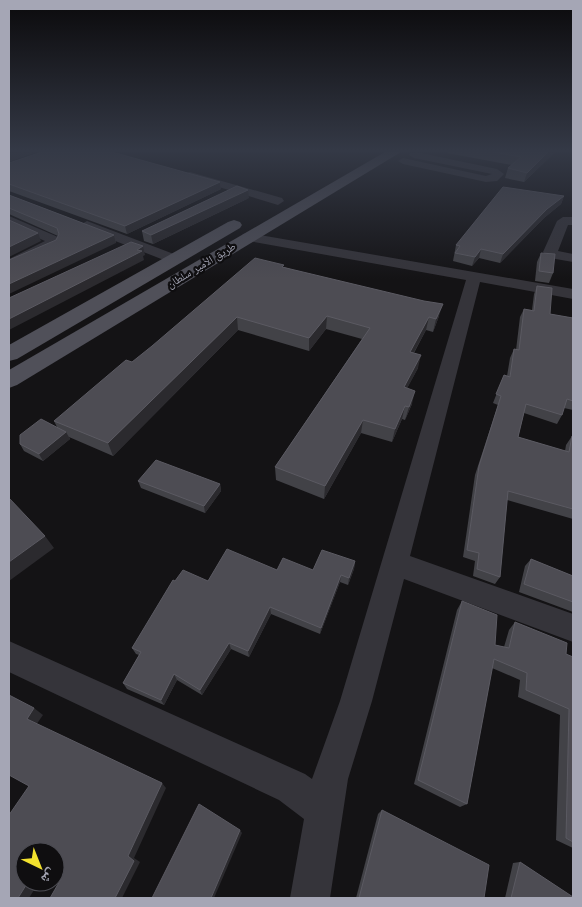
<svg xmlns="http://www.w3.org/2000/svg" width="582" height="907" font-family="'Work Sans','Noto Naskh Arabic',sans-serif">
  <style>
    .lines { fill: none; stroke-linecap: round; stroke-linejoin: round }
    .minor { fill: #35343a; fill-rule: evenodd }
    .major { fill: #505059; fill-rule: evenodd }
    .wall { fill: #424247 }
    .shaded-wall { fill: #2b2a2e }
    .building { fill: #4d4c53; stroke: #5b5a62 }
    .labels { text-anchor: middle; stroke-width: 4.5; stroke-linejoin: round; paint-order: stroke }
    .far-street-label { font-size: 11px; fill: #a5a6b5; stroke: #0f0e10 }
  </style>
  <rect width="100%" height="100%" fill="#141315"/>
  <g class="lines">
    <g class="minor">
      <path d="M416,152L497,169L504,174L497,181L486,182L403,164L398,161L403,158L486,176L492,174L414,158L409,155L410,153Z"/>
      <path d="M190,172L282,198L284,201L278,205L186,177L184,175L186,173Z"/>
      <path d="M9,216L58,237L60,243L58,246L9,268V259L45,241L9,225Z"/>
      <path d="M563,217H573V225H568L558,251L573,254V262L550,258L543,252L557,221Z"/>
      <path d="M87,221L179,256L181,259L179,262H169L82,228L80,225Z"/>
      <path d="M248,233L573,289V299L480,282L410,556L573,614V642L404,579L372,701L348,779L330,898H290L304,819L279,800L9,672V641L305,774L312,779L340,701L466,280L243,240L241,237L243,234Z"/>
    </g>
    <g class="major">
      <path d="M385,152H401L17,385L9,388V370Z"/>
      <path d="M234,220L240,222L242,225L240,228L17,359L9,361V345L228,222Z"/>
    </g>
  </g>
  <g class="wall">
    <path d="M447,152H555L524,182L505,178L508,168L512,165L447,153Z"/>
    <path d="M9,163L220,182L221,189L127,234L9,191Z"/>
    <path d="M9,195L114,235L116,243L56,240L58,236L9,214Z"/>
    <path d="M564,196L561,204L544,218L500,263L479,258L472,266L453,261L456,245Z"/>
    <path d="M249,198L153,244L144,241L142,231Z"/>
    <path d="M541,253L553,273L549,283L535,281L537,262Z"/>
    <path d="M284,267L439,316L433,332L426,330L414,353L418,368L407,388L412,404L405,420L402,419L392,442L361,433L324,499L276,480L275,467L362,339L326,329L309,351L238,330L113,456L69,437L70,439L43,461L24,451L20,444L57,427L54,421L132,362Z"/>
    <path d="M537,286L550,314L573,318V410L564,408L562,415L557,424L524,413L518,437L565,451L566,445L572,436H573V519L507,500L500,577L495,584L473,576L475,561L463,557L475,475L498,405L493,403L504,375L507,376L510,358L514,349L516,350L520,317L524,309L532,310L534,294Z"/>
    <path d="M138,481L220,484L221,491L205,513L141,488Z"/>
    <path d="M531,559L573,576V612L519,592L525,566Z"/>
    <path d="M355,561L354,569L348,585L340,582L320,634L271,614L249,657L231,649L202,695L177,680L164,705L127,689L123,683L139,655L136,654L132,648L175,581H208L277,570H313Z"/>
    <path d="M462,601L495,645L504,647L509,630L515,622L566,654L573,657V848L556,840L560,715L518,697L520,680L492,668L467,804L460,807L414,784L457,610Z"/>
    <path d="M382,810L484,898H356L378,814Z"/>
    <path d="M520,862L573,898H505L513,863Z"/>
  </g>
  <g class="shaded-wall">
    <path d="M15,152H37L9,162V154Z"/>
    <path d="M548,152H555L524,182L527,173Z"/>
    <path d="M220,182L221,189L127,234L125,226Z"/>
    <path d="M248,190L249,198L153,244L151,235Z"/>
    <path d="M564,196L561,204L544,218L500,263L503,254L547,209Z"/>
    <path d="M38,233L41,241L9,257V247Z"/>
    <path d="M114,235L116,243L9,294V284Z"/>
    <path d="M143,246L145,255L143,256L144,260L9,330V319Z"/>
    <path d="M481,249L479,258L472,266L475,257Z"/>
    <path d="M443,304L439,316L433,332L436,319Z"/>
    <path d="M327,316L326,329L309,351V338Z"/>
    <path d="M237,317L238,330L113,456L108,443Z"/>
    <path d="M429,317L426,330L407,365L410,352Z"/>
    <path d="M421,355L418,368L401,400L404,387Z"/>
    <path d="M415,391L412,404L405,420L409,407Z"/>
    <path d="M405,406L402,419L392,442L395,429Z"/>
    <path d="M363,420L361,433L324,499L325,486Z"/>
    <path d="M66,432L70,439L43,461L39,454Z"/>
    <path d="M220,484L221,491L205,513L204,506Z"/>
    <path d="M45,536L54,548L9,581V562Z"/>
    <path d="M355,561L354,569L348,585L349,578Z"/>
    <path d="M341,575L340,582L320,634L321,628Z"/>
    <path d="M270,607L271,614L249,657L248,651Z"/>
    <path d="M229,643L231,649L202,695L200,690Z"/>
    <path d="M174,674L177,680L164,705L161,700Z"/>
    <path d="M34,708L43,715L36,725L27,719Z"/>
    <path d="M162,783L166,788L134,858L140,862L122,898H115L128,856Z"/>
    <path d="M240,830L242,833L214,898H211Z"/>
    <path d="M28,882H39L29,898H18Z"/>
  </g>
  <g class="building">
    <path d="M42,152H112L220,182L125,226L9,184V163Z"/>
    <path d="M494,152H548L527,173L508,168L521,157Z"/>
    <path d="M237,186L248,190L151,235L142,231Z"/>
    <path d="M503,187L564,196L547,209L503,254L481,249L475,257L455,253L460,246L456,245Z"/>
    <path d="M9,195L114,235L9,284V260L56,240L59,234L57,228L9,208Z"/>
    <path d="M9,220L38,233L9,247Z"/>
    <path d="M131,242L143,246L137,250L142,251L9,319V298Z"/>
    <path d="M541,253L555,254L553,273L539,271Z"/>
    <path d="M255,258L284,265L282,267L424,301L443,304L436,319L429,317L410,352L421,355L404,387L415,391L409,407L405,406L395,429L363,420L325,486L275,467L370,328L327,316L309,338L237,317L108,443L54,421L126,360L132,362L152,346Z"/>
    <path d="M537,286L552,288L550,314L573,318V401L567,399L562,415L526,404L518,437L569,452L572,436H573V509L508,491L500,577L477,569L479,553L467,550L479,466L501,396L496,394L504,375L510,377L514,349L519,350L524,309L534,311Z"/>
    <path d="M41,419L66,432L39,454L20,444V435Z"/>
    <path d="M156,460L220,484L204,506L138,481Z"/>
    <path d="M9,498L45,536L9,562Z"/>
    <path d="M227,549L277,570L283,558L313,570L322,550L355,561L349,578L341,575L321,628L270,607L248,651L229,643L200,690L174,674L161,700L123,683L141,652L132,648L173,580L175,581L183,570L208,581Z"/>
    <path d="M531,559L573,576V602L524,584Z"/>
    <path d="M462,601L497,615L495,645L509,648L515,622L567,643L566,654L573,657V842L566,838L569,709L526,690L527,673L494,659L467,804L418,780Z"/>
    <path d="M9,695L34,708L27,719L162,783L128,856L134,861L115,898H50L61,879L55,876V852H25V882H28L18,898H9V815L29,786L9,775Z"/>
    <path d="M199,804L240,830L211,898H152Z"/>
    <path d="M382,810L489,865L484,898H359Z"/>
    <path d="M520,862L573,897V898H511Z"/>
  </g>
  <linearGradient id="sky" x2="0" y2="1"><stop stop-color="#0b0a0c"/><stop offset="0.54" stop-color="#343946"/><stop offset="1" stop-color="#343946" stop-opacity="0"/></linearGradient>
  <rect width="582" height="279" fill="url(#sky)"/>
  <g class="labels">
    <g class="far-street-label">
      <text transform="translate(201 265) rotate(-31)" y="4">طريق الأمير سلطان</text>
    </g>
  </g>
  <rect width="582" height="907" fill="none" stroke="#a5a6b5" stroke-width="20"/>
  <g transform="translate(40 867) rotate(137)"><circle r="24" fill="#0f0e10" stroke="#4b4b52"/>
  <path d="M0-4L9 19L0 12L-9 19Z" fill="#f2e12e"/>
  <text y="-8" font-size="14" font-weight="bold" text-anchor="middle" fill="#a5a6b5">ش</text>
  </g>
</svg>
